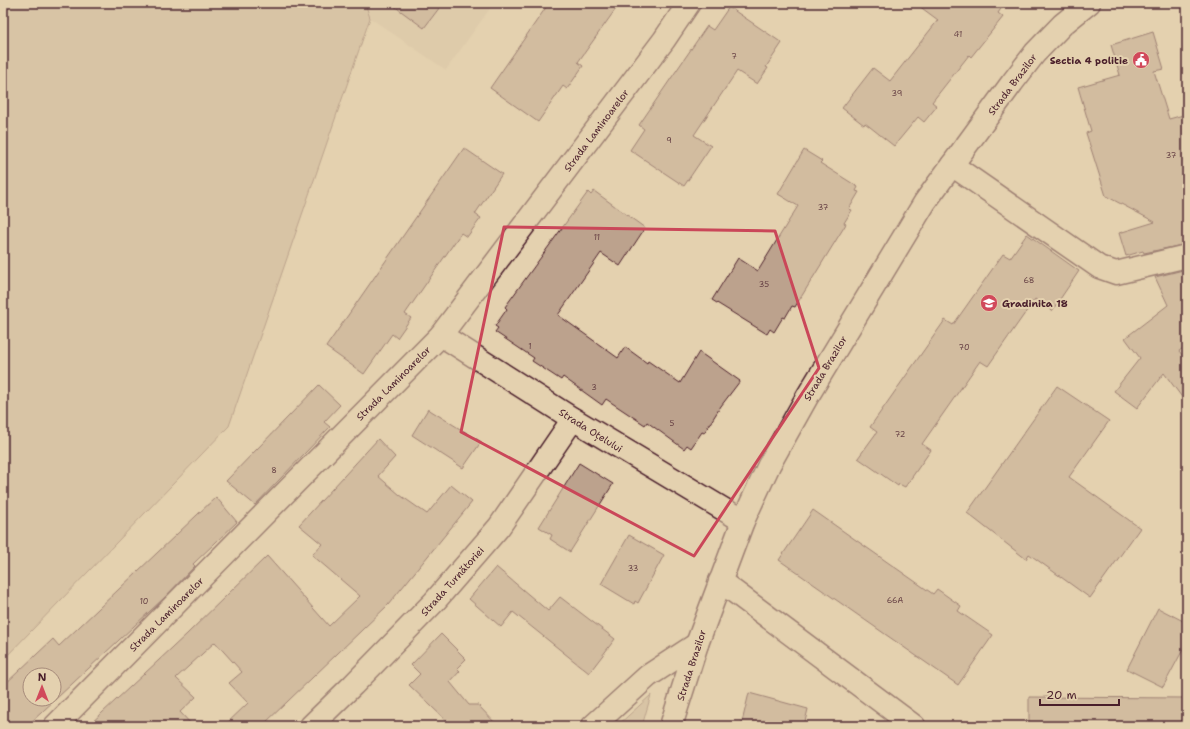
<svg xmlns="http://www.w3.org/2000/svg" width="1190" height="729" font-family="'Shantell Sans',sans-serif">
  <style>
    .built { fill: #d8c3a5 }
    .green { fill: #cbb499; stroke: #8a6a62 }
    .building { fill: #bca28d; stroke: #4a1f2b; fill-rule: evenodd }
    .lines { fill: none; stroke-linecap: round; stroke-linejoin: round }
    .minor-casing { stroke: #4a1f2b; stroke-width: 25 }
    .minor { stroke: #e4d1af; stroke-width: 22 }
    .marked { fill: none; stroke: #ca4759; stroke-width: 3; stroke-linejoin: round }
    .labels { text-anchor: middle; stroke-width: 4; stroke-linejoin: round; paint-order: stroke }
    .number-label { font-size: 8px; fill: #664044 }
    .poi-label { font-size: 10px; font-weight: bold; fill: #4a1f2b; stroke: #e4d1af; text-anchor: end }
    .street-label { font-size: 10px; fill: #4a1f2b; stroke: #e4d1af }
  </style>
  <rect width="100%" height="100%" fill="#e4d1af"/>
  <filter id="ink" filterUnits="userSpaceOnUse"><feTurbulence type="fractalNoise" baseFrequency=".025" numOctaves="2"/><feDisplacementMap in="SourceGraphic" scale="8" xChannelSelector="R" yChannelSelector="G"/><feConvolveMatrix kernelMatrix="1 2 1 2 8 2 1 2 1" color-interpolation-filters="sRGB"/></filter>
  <g filter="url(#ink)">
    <path class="built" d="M365,3H494L446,70L370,18Z"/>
    <g class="green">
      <path d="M3,3H365L370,18L229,426L3,660Z"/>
      <path d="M651,695L642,726H617Z"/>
    </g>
    <g class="building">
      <path d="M390,3H443L424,28Z"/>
      <path d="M549,3H620L578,62L583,66L567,89L563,86L538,122L490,88Z"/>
      <path d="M915,3H1005L998,13L1003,17L971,57L969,55L932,102L937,106L924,122L918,117L894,146L865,123L864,125L842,108L873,68L890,81L938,20Z"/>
      <path d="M729,7L782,43L766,67L768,68L757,84L737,71L694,135L711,146L684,186L630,150L644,129L639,125L707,26L713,30Z"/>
      <path d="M1153,32L1164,69L1154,71L1169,119L1187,114V244L1144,253L1143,251L1126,256L1119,233L1155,222L1106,196L1086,133L1091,131L1078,87L1120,75L1111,45Z"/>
      <path d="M464,148L502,174L475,214L481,218L467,237L461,233L405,314L411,318L397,338L392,334L364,374L326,347Z"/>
      <path d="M804,150L822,161L820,163L858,187L856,191L859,192L849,209L852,210L844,223L846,224L795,307L792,306L785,318L783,317L774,332L770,329L767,334L712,300L738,258L758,271L777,240L798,206L778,194Z"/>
      <path d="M594,191L645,228L620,266L601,253L558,315L618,358L625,347L647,363L648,361L680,383L699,352L740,381L721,406L704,433L702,432L691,448L687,445L684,449L647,422L645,425L606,399L602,405L563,377L561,380L532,361L534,358L495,332L498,328L495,326L507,309L505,307L588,192L591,195Z"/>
      <path d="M1027,234L1079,271L1052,311L1035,299L988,366L980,361L922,444L931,450L905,487L899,484L898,486L858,458L877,432L870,427L945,320L953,325L1003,254L1010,258Z"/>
      <path d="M1187,269V347L1186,346L1179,351L1187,361V404L1164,373L1137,408L1114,391L1140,358L1125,338L1168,305L1155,277Z"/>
      <path d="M319,385L340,405L324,422L330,427L255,505L226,481Z"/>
      <path d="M1057,386L1109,421L1069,477L1140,528L1090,598L1029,554L1026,559L967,513Z"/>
      <path d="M428,409L481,442L463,468L412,435Z"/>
      <path d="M378,439L395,457L378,476L400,495L427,514L451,485L472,502L388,605L262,726H224L248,703L229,683L242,672L215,642L176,678L196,697L180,712L193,726H88L187,634L267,556L329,626L360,596L312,555L322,544L299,525Z"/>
      <path d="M579,463L613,484L570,552L550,539L552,535L539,527Z"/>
      <path d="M216,497L237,522L193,564L195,566L164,598L27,726H3V686L53,639L59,646ZM30,675H54V699H30Z"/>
      <path d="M813,510L933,594L937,589L961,606L958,611L993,635L958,685L779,560Z"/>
      <path d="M629,535L664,555L638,603L635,601L634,604L601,584Z"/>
      <path d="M496,567L548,611L560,597L615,639L589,673L513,612L501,627L469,599Z"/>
      <path d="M1158,608L1187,623V642L1163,687L1127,669Z"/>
      <path d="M441,634L466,659L457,668L460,671L450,682L469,705H478L498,726H452L409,685L420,674L411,665Z"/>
      <path d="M749,693L808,709L804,726H741Z"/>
      <path d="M1029,697L1187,698V726H1029Z"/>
    </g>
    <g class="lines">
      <defs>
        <g id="minor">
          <path d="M952,165L1099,267L1116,273L1187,256"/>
          <path d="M441,335L573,419L743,521"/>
          <path d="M720,581L914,726"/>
          <path d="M55,726L441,335L664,40L689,3"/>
          <path d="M311,726L353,685L434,602L499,527L573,419"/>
          <path d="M593,726L648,676L697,644"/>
          <path d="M671,726L697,644L743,521L769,465L807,397L925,202L1012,83L1035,53L1063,24L1089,3"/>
        </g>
      </defs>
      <use href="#minor" class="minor-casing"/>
      <use href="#minor" class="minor"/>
    </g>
  </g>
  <path d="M0 0H1190V729H0ZM504,227L775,231L819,368L694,556L461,432Z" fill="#e4d1af" fill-opacity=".55" fill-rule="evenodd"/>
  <path class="marked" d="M504,227L775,231L819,368L694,556L461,432Z"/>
  <defs>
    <symbol id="civic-disc" viewBox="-11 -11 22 22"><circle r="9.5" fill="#d1495b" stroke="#e4d1af"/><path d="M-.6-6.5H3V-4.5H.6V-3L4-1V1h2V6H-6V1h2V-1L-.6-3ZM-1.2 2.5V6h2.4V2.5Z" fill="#fff"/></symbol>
    <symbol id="school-disc" viewBox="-11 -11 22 22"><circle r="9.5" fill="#d1495b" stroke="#e4d1af"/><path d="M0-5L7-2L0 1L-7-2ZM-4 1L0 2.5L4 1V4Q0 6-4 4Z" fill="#fff"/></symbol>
  </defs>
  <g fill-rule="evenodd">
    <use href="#civic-disc" x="1131" y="50" width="20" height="20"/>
    <use href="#school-disc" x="979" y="293" width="20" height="20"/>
  </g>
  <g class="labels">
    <g class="number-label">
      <text x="958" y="37">41</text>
      <text x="734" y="59">7</text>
      <text x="897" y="96">39</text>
      <text x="669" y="143">9</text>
      <text x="1171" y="158">37</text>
      <text x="823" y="210">37</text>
      <text x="597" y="240">11</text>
      <text x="1029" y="283">68</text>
      <text x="764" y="287">35</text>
      <text x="530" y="349">1</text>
      <text x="964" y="350">70</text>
      <text x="594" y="390">3</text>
      <text x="672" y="426">5</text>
      <text x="900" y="437">72</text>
      <text x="274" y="473">8</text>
      <text x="633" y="571">33</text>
      <text x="895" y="603">66A</text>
      <text x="144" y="604">10</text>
    </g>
    <g class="poi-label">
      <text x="1128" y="64">Sectia 4 politie</text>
      <text x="1002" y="307" text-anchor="start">Gradinita 18</text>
    </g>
    <g class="street-label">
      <text transform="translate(1012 84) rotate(-53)" y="4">Strada Brazilor</text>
      <text transform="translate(596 130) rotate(-53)" y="4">Strada Laminoarelor</text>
      <text transform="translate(825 368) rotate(-59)" y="4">Strada Brazilor</text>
      <text transform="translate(393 383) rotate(-45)" y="4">Strada Laminoarelor</text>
      <text transform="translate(591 430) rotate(32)" y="4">Strada Oțelului</text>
      <text transform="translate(452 581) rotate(-48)" y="4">Strada Turnătoriei</text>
      <text transform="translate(166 614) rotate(-45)" y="4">Strada Laminoarelor</text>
      <text transform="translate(691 665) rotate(-72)" y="4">Strada Brazilor</text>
    </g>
  </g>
  <rect width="1190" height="729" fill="none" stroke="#e4d1af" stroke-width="16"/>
  <rect x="8" y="8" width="1174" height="713" fill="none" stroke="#4a1f2b" stroke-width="1.5" filter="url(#ink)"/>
  <g transform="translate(42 687)"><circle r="19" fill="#e4d1af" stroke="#a68a7a"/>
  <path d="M0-3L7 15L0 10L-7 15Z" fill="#d1495b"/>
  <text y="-6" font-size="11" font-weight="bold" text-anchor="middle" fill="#4a1f2b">N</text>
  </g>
  <path d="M1040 699v6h79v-6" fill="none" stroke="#4a1f2b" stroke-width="2"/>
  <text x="1046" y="699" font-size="12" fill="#4a1f2b" stroke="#e4d1af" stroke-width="3" paint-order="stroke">20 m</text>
</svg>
